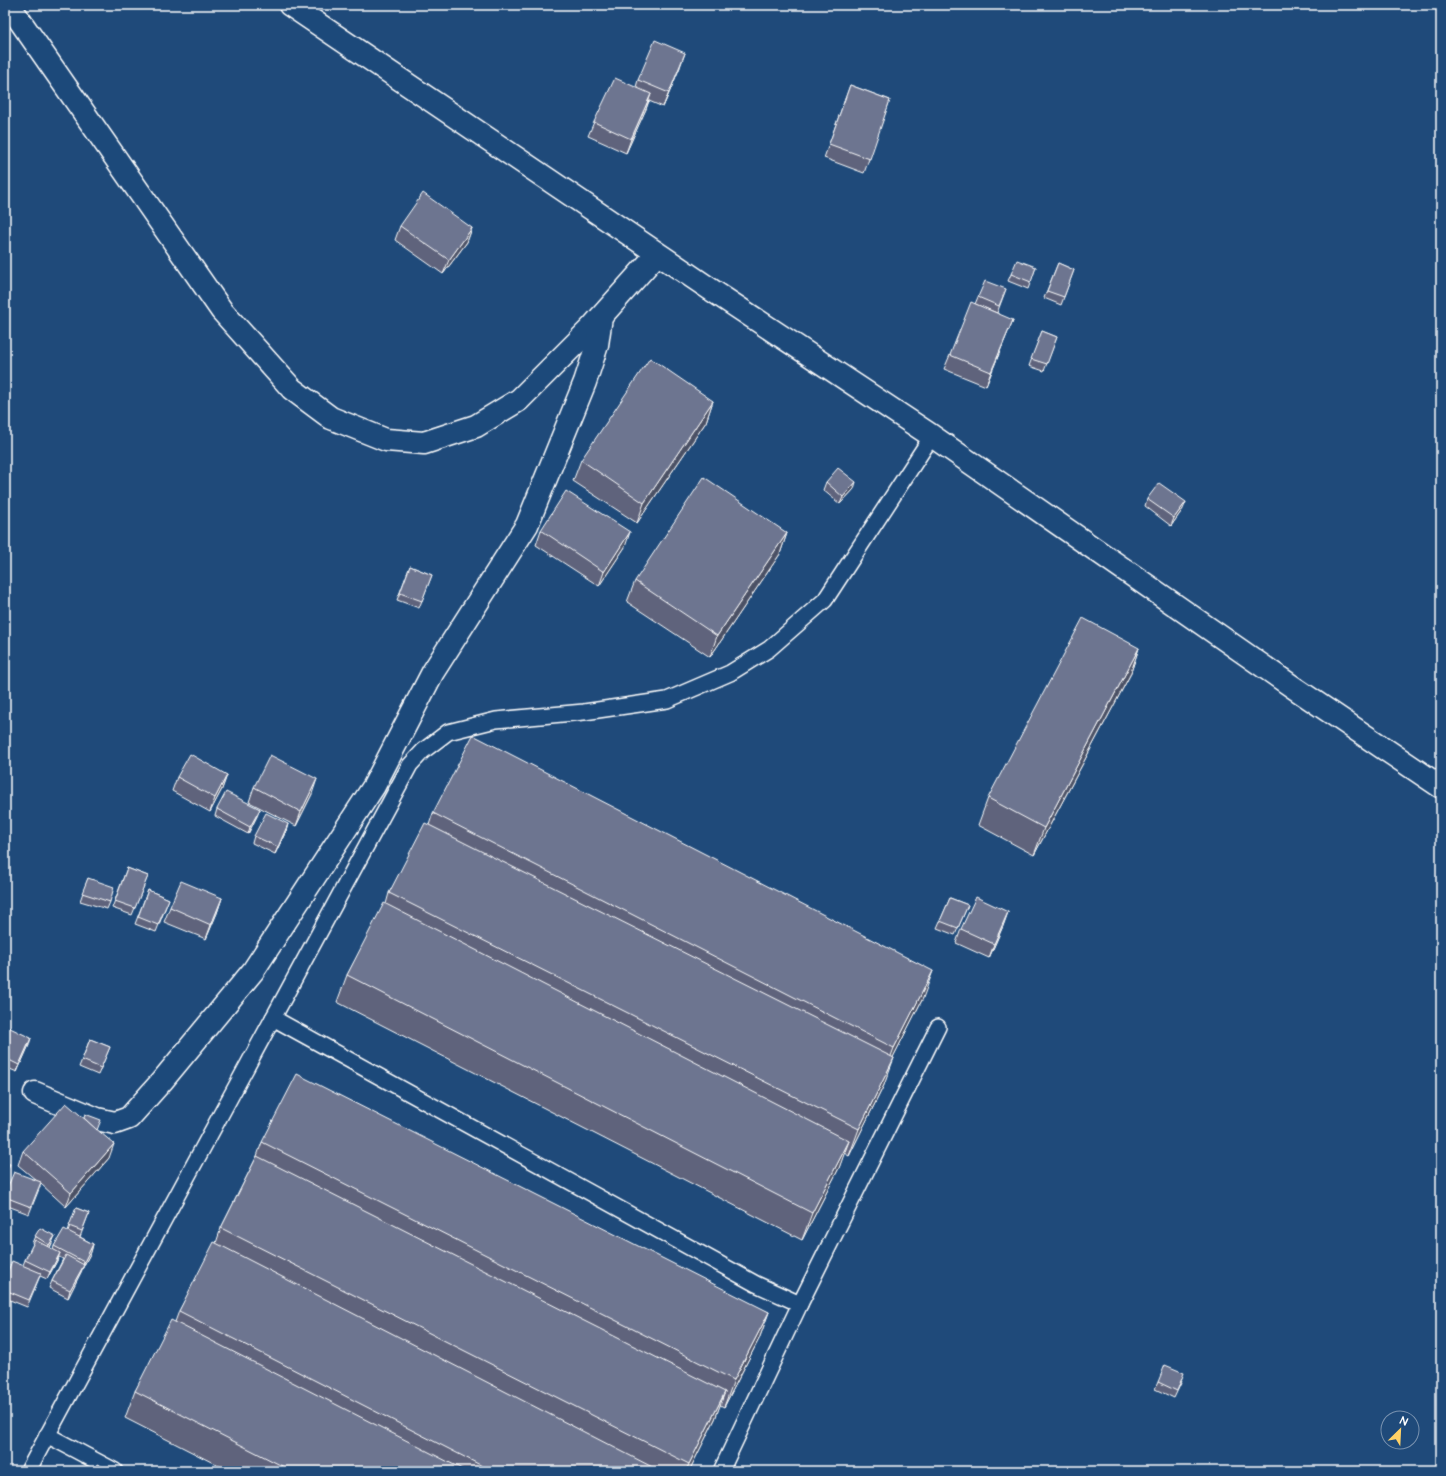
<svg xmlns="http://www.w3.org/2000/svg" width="1446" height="1476" font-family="'Architects Daughter',sans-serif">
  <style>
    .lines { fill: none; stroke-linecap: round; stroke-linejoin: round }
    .lane-casing { stroke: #fff; stroke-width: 18 }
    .street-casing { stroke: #fff; stroke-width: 25 }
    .lane { stroke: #1f4a7a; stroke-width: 15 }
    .street { stroke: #1f4a7a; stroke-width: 22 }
    .wall { fill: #5e647c; stroke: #fff }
    .shaded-wall { fill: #4c5165; stroke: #fff }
    .building { fill: #6d7490; stroke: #fff }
  </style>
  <rect width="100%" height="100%" fill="#1f4a7a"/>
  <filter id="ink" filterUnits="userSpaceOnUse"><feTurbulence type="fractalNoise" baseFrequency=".025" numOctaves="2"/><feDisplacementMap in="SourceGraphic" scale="8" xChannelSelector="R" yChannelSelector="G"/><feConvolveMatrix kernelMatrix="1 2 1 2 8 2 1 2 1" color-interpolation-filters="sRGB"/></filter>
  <g filter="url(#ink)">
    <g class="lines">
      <defs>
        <g id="lane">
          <path d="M273,1018L756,1284L800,1304L721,1471"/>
          <path d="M800,1304L938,1027"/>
          <path d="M47,1435L115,1471"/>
          <path d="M28,1471L410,765L423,751L448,732L496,720L584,712L667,700L730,673L769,649L825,600L932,436"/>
        </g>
        <g id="street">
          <path d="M9,5L222,311L292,389L331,418L386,440L424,443L476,426L519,400L591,328L657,254"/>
          <path d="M290,5L716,293L932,436L1293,687L1441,787"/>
          <path d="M35,1093L97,1119L115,1123L129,1118L162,1081L253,971L374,786L433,672L527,525L585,382L597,345L601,317"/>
        </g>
      </defs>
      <use href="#lane" class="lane-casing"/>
      <use href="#street" class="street-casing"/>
      <use href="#lane" class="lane"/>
      <use href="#street" class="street"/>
    </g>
    <g class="wall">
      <path d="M680,67L663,107L649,101L646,109L626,153L588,136L594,122L636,87L638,80Z"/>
      <path d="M850,85L890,100L864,173L824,158Z"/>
      <path d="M400,226L472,228L467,242L443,274L395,240Z"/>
      <path d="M1058,263L1074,270L1061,305L1044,298Z"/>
      <path d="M1036,267L1028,289L1008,281L1011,274Z"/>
      <path d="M1006,289L997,313L975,304L978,297Z"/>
      <path d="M1042,331L1057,337L1044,371L1029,366Z"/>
      <path d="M1007,334L986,386L944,369L950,355Z"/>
      <path d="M713,401L706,422L637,523L573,481L581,460Z"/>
      <path d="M826,482L854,489L840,504L823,490Z"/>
      <path d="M1147,499L1183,509L1171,526L1145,506Z"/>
      <path d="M541,530L625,547L599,586L536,545Z"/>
      <path d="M787,533L780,554L710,657L627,602L635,581Z"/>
      <path d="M410,566L432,575L419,608L397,600Z"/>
      <path d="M1139,648L1130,675L1034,855L978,825L988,798Z"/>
      <path d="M227,775L222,789L210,812L172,791L177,777Z"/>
      <path d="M254,787L312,794L296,826L249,802Z"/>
      <path d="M217,809H260L257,816L248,834L215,816Z"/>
      <path d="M433,813L923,998L893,1057L884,1085L849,1156L844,1153L839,1168L802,1240L337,1002L347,975L386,904L389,893L429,825Z"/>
      <path d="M288,824L286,831L275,854L252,843L254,836Z"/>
      <path d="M127,868L148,876L132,915L112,908Z"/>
      <path d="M88,878L110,902L107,909L80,901Z"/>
      <path d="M148,890L169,899L156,932L135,924Z"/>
      <path d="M222,898L217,913L206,939L164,922L170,907Z"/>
      <path d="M950,898L968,905L955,935L937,928Z"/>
      <path d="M1008,912L1003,926L989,958L956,943L961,929Z"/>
      <path d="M5,1035L29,1045L17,1072L5,1067Z"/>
      <path d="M90,1039L110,1047L98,1075L79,1067Z"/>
      <path d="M97,1130L109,1158L66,1207L41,1184L29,1214L5,1205V1193L36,1180L18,1165L23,1151Z"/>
      <path d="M262,1142L769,1312L759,1339L724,1407L720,1405L715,1419L689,1471H229L125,1418L135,1391L175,1322L179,1311L216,1243L221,1228L257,1156Z"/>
      <path d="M76,1208L89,1213L80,1237L93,1244L91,1252L84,1265L81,1272L68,1298L49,1288L52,1281L63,1259L59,1257L47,1279L40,1276L27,1307L5,1298V1278L23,1265L25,1260L33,1244L32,1243L35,1236L52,1243L50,1248L53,1250L54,1246L68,1231Z"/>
      <path d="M1182,1381L1174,1398L1155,1389L1158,1382Z"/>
    </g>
    <g class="shaded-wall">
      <path d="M685,53L680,67L663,107L669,93Z"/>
      <path d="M651,94L646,109L626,153L631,139Z"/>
      <path d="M472,228L467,242L443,274L449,260Z"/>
      <path d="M1013,320L1007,334L986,386L991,372Z"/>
      <path d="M713,401L706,422L637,523L644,503Z"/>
      <path d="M856,482L854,489L840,504L843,497Z"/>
      <path d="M1186,502L1183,509L1171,526L1174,518Z"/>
      <path d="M630,532L625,547L599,586L604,572Z"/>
      <path d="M787,533L780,554L710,657L717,636Z"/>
      <path d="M1139,648L1130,675L1034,855L1044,828Z"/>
      <path d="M227,775L222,789L210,812L215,798Z"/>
      <path d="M317,779L312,794L296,826L301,812Z"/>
      <path d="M260,809L257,816L248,834L250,827Z"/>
      <path d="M288,824L286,831L275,854L278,847Z"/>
      <path d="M222,898L217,913L206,939L211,925Z"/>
      <path d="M1008,912L1003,926L989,958L994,944Z"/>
      <path d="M933,971L923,998L884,1075L894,1048Z"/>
      <path d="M31,1038L29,1045L17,1072L19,1065Z"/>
      <path d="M894,1058L884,1085L849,1156L859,1129Z"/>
      <path d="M849,1141L839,1168L802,1240L812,1213Z"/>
      <path d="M114,1144L109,1158L66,1207L71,1193Z"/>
      <path d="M55,1236L52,1243L47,1252L49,1245Z"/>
      <path d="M93,1244L91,1252L82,1269L84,1262Z"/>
      <path d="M60,1253L57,1261L47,1279L50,1272Z"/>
      <path d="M84,1265L81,1272L68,1298L70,1290Z"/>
      <path d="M769,1312L759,1339L724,1407L734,1380Z"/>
      <path d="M725,1392L715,1419L689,1471H686L689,1464Z"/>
    </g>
    <g class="building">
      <path d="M655,40L685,53L669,93L638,80Z"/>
      <path d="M615,78L651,94L631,139L594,122Z"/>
      <path d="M850,85L890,100L870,159L829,144Z"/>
      <path d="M423,193L472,228L449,260L400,226Z"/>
      <path d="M1017,260L1036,267L1031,282L1011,274Z"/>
      <path d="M1058,263L1074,270L1064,297L1047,291Z"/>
      <path d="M985,281L1006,289L999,306L978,297Z"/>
      <path d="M971,302L1013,320L991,372L950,355Z"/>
      <path d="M1042,331L1057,337L1047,364L1031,359Z"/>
      <path d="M650,358L713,401L644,503L581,460Z"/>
      <path d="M838,468L856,482L843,497L826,482Z"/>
      <path d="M704,477L787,533L717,636L635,581Z"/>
      <path d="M1159,483L1186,502L1174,518L1147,499Z"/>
      <path d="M566,491L630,532L604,572L541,530Z"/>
      <path d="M410,566L432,575L422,601L400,593Z"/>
      <path d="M1083,618L1139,648L1044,828L988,798Z"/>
      <path d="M473,735L933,971L894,1048L433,813Z"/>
      <path d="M190,754L227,775L215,798L177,777Z"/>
      <path d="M270,755L317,779L301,812L254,787Z"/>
      <path d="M226,792L260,809L250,827L217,809Z"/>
      <path d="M266,813L288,824L278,847L254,836Z"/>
      <path d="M425,823L894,1058L859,1129L389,893Z"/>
      <path d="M127,868L148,876L135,908L115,901Z"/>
      <path d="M88,878L114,887L110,902L82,893Z"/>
      <path d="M181,881L222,898L211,925L170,907Z"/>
      <path d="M148,890L169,899L158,925L138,917Z"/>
      <path d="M976,897L1008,912L994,944L961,929Z"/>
      <path d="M950,898L968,905L958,928L940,921Z"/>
      <path d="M384,903L849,1141L812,1213L347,975Z"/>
      <path d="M8,1027L31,1038L19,1065L5,1058V1035Z"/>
      <path d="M90,1039L110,1047L101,1068L82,1060Z"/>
      <path d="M297,1074L769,1312L734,1380L262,1142Z"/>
      <path d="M66,1103L114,1144L71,1193L23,1151Z"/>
      <path d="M85,1114L101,1120L97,1130L84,1118Z"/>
      <path d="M257,1156L725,1392L689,1464L221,1228Z"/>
      <path d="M5,1162L10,1164L5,1175Z"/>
      <path d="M14,1172L41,1182L31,1207L5,1197V1193Z"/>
      <path d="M76,1208L89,1213L82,1231L69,1226Z"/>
      <path d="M40,1228L55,1236L49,1245L35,1236Z"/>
      <path d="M64,1229L93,1244L84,1262L54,1246Z"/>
      <path d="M35,1240L60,1253L50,1272L25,1260Z"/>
      <path d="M214,1242L660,1471H492L179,1311Z"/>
      <path d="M66,1255L84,1265L70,1290L52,1281Z"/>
      <path d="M12,1261L41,1273L29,1300L5,1290V1278Z"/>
      <path d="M171,1320L466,1471H292L135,1391Z"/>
      <path d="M1165,1365L1184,1373L1177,1391L1158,1382Z"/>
      <path d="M97,1464L112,1471H94Z"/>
    </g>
  </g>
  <rect width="1446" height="1476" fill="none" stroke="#1f4a7a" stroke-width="20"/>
  <rect x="10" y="10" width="1426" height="1456" fill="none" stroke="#fff" stroke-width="1.5" filter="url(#ink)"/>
  <g transform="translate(1400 1430) rotate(24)"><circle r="19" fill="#1f4a7a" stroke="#7992af"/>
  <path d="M0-3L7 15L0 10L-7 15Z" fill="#ffd166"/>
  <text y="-6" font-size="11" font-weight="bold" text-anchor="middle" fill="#ffffff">N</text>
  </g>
</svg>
